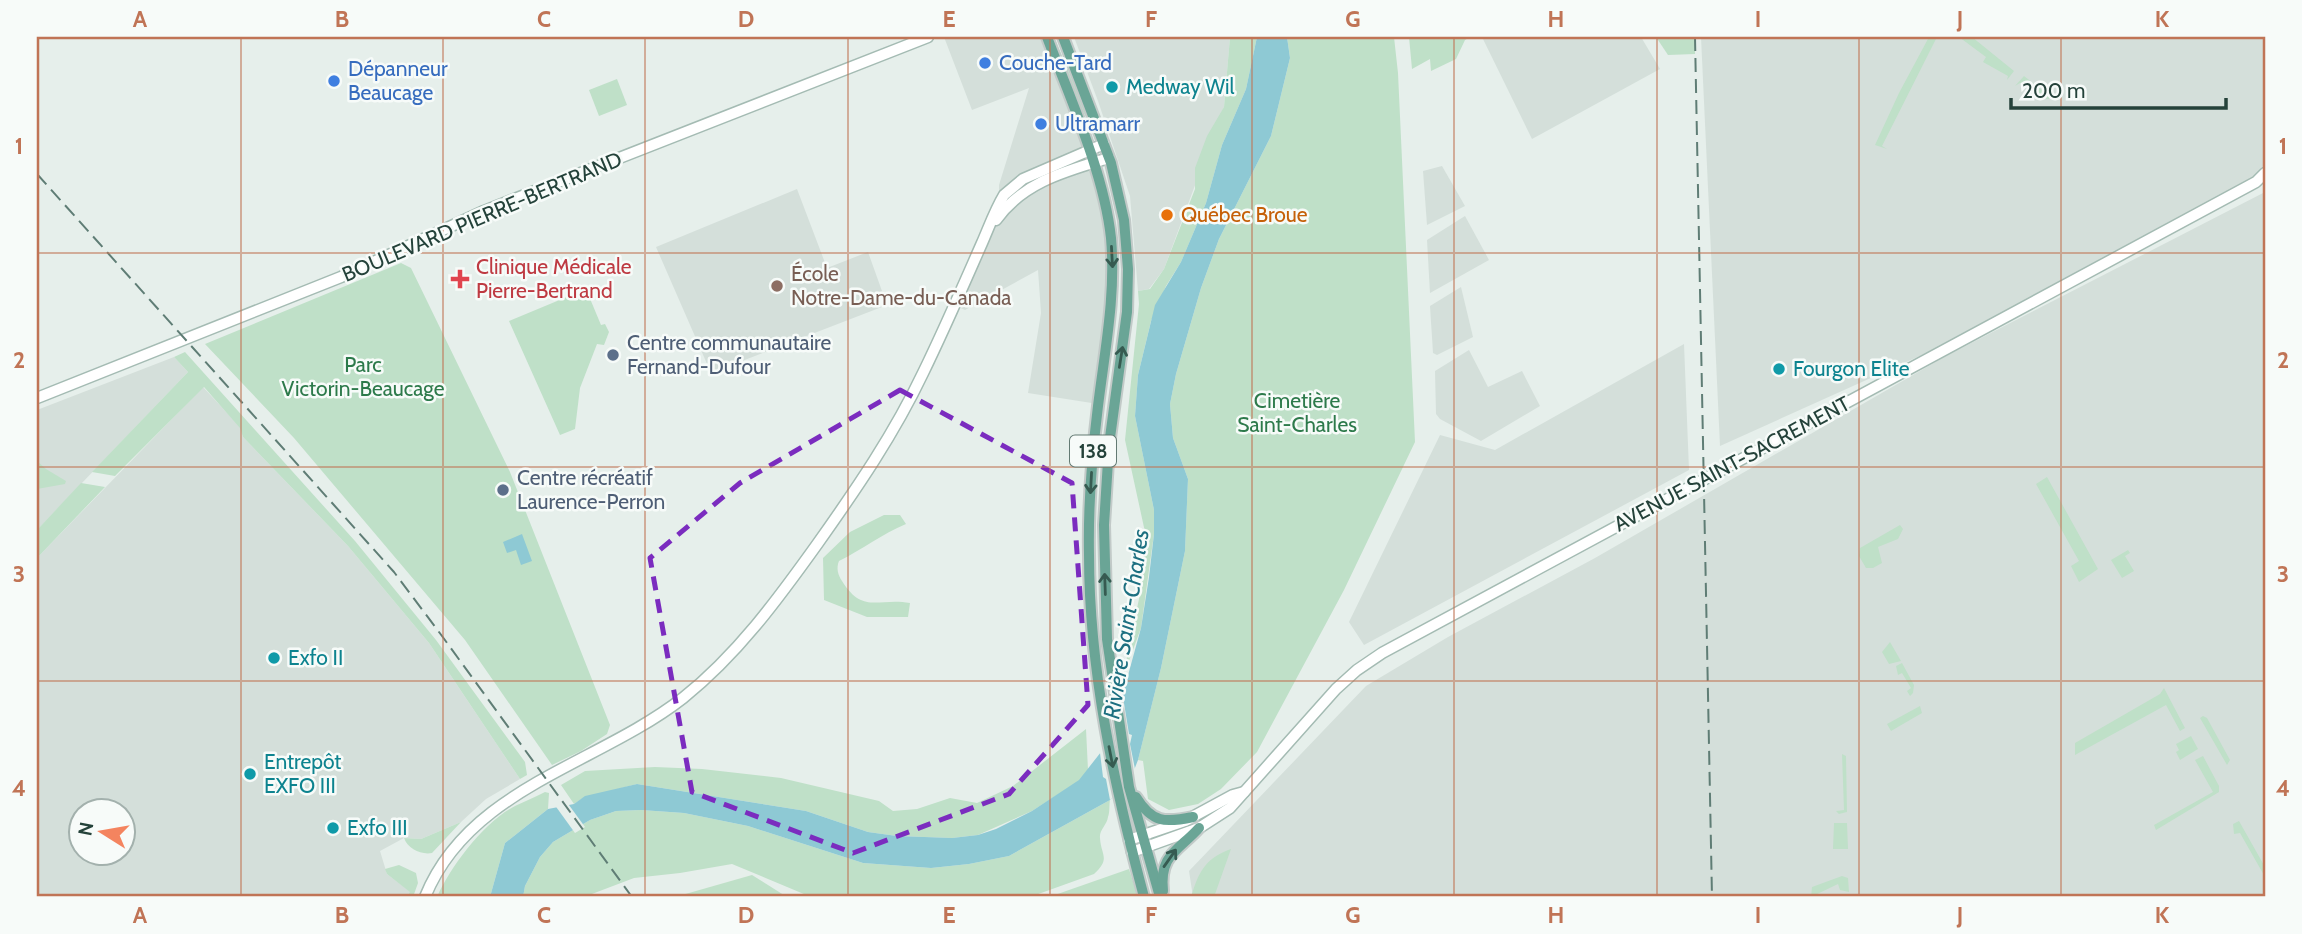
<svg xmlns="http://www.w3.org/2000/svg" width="2302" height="934" font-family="Cabin,sans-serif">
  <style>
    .built { fill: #d4dfda; fill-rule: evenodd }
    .green { fill: #bfe0c8 }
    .water { fill: #8ec9d4 }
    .pier { fill: #e6efeb }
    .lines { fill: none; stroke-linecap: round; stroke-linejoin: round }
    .secondary-casing { stroke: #a4bbb3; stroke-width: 13 }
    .primary-casing { stroke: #c2cac8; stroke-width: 14 }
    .secondary { stroke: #fff; stroke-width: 10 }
    .primary { stroke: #6aa596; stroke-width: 10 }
    .rail { stroke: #5f7d75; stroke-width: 2; stroke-dasharray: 14 7; stroke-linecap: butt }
    .oneway { stroke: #365b51 }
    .marked { fill: none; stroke: #7b2cbf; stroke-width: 5; stroke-dasharray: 14 9; stroke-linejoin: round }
    .grid { fill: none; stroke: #c07456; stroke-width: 2; stroke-opacity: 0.55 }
    .shop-dot { fill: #3f7fe0; stroke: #f7fbf9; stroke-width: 2.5 }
    .culture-dot { fill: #0f9aa8; stroke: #f7fbf9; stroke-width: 2.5 }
    .food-dot { fill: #e8710a; stroke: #f7fbf9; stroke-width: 2.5 }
    .health-dot { fill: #e0444e; stroke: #f7fbf9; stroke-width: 2.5 }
    .education-dot { fill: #8d6e63; stroke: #f7fbf9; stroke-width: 2.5 }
    .service-dot { fill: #5c6f8a; stroke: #f7fbf9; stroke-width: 2.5 }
    .labels { text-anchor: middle; stroke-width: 5; stroke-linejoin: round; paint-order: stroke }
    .shield { fill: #f7fbf9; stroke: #637a73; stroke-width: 2 }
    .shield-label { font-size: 19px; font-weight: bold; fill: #24423a }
    .shop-label { font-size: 21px; fill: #366cbe; stroke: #f7fbf9; text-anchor: start }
    .culture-label { font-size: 21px; fill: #0d838f; stroke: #f7fbf9; text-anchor: start }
    .food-label { font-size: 21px; fill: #c56008; stroke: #f7fbf9; text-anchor: start }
    .street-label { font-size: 21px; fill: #24423a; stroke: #f7fbf9 }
    .health-label { font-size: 21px; fill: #be3a42; stroke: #f7fbf9; text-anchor: start }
    .education-label { font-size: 21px; fill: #785e54; stroke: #f7fbf9; text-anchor: start }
    .service-label { font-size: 21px; fill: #4e5e75; stroke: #f7fbf9; text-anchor: start }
    .park-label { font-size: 21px; fill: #2d7a4b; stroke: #f7fbf9 }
    .water-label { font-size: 23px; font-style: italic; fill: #1c6f80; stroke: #f7fbf9 }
    .neatline { fill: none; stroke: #c07456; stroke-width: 2.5 }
    .grid-label { font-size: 23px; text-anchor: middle; font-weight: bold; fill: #c07456 }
  </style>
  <rect width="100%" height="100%" fill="#e6efeb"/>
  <g class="built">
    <path d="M944,37H1046L1089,150L1110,235L1098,404L1028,393L1041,313L1038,270L965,310L954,305L999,206V185L1029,88L972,110Z"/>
    <path d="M1074,37H1230L1224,107L1164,269L1149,289L1138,291L1130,196L1098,101Z"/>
    <path d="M1482,37H1641L1660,69L1532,139Z"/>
    <path d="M1701,37H2265V173L1973,332L1720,446Z"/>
    <path d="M1442,166L1465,206L1427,225L1423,171Z"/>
    <path d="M797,189L827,268L868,252L887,305L711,373L656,247Z"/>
    <path d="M2265,192V897H1193L1189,871L1366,686L1448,637L1595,558L1946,356Z"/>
    <path d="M1465,216L1489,260L1430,293L1427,240Z"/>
    <path d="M1461,287L1473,337L1437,355L1433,353L1430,306Z"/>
    <path d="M1684,344L1689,470L1364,645L1349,622L1440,435L1495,450Z"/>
    <path d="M1469,350L1488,387L1522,371L1540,406L1481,441L1440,419L1436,414L1435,371Z"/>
    <path d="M174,357L188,372L37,530V410Z"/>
    <path d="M203,387L241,428L243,437L348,546L429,643L520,779L486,799L461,822L421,839L404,838L380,851L387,874L411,892L407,897H37V558ZM80,811H122V853H80Z"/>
  </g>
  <g class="green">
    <path d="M1052,37H1054L1088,117H1086L1075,98Z"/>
    <path d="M1230,37H1257L1246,89L1222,145L1206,203L1181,262L1166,286L1151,321L1138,375L1135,416L1154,510V534L1141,628L1123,677L1141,589L1145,532L1125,440L1139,304L1138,291L1150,289L1164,269L1195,189V168L1207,136L1224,107Z"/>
    <path d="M1287,37H1394L1398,73L1415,442L1344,590L1257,752L1221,789L1198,804L1169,810L1148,799L1143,761L1138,760L1161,668L1185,551L1188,479L1173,438L1170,404L1176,374L1201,288L1219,239L1271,136L1290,58Z"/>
    <path d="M1409,37H1470L1465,40L1456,59L1431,71L1430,59L1412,69Z"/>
    <path d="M1656,37H1695V54L1668,55Z"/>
    <path d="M1929,37H1937L1882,146L1887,149L1875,145L1899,93Z"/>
    <path d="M1959,37H1972L2014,71L2007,80L2008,76L1983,62L1986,57Z"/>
    <path d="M2024,76L2050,96V98L2049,99L2029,97L2024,93L2027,89L2020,83L2015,86Z"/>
    <path d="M617,79L627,105L599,116L589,90Z"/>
    <path d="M401,263L411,268L510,472L610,725L607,734L581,751L552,765L465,640L294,438L205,344Z"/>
    <path d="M586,289L601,325L605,324L609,332L604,345L597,344L580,388L575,429L560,435L509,321Z"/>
    <path d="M185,352L355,541L436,640L525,762L527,775L520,779L429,643L348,546L243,437L240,428L204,387L115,476L92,472L188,372L174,357Z"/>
    <path d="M37,461L46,469L66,481L65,484L37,489Z"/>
    <path d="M2047,477L2098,569L2079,582L2071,566L2079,561L2036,484Z"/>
    <path d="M81,483L105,487L37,558V530Z"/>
    <path d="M884,515H900L906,524C882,534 863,549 839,561C836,568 838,575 842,581C863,615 879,597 910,603L908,617H867L824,600L823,558L850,532Z"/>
    <path d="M1900,525L1903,529L1898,539L1878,547L1882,563L1873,568H1866L1859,556L1860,548Z"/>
    <path d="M2128,550L2130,553L2125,556L2134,571L2122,578L2111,560Z"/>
    <path d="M1890,642L1901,661L1889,664L1882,652Z"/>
    <path d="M1902,663L1914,685L1913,693L1910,696L1907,691L1911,688L1902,673L1898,675L1896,666Z"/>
    <path d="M2164,688L2185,728L2180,731L2166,705L2075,755V743L2160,694Z"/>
    <path d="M1920,706L1922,713L1891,731L1887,724Z"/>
    <path d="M2203,716L2207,718L2230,760L2227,765L2200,718Z"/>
    <path d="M1086,729L1088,770L1079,781L1032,811L978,835L952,838L897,836L868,832L806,811L637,784L583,798L574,804L561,785L585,771L655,767L702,769L781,778L879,801L893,811L917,809L950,798L977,803L1013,786Z"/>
    <path d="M2191,736L2198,749L2180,760L2176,752L2179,750L2176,744Z"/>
    <path d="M1842,754L1846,756L1847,812L1839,814L1836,811L1844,810Z"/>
    <path d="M2203,756L2219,786V792L2156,830L2154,825L2213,792L2195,760Z"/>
    <path d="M545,792L549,793L548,809L505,843L490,897H437C451,866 484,822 515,806C525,801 536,797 545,792Z"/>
    <path d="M1110,800C1109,805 1110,812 1108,817C1107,825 1099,830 1100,838C1101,856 1111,858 1094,874L1030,897H811L732,864L680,873L634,878L584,897H523L525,886L540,857L553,842L590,820L616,811L641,810L684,813L748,826L863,863L931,868L969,864L1009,856Z"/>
    <path d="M2239,821L2265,867V877L2240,833L2234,834L2233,824Z"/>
    <path d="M461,822L432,853C421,855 408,849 404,838L421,839Z"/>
    <path d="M1834,823H1847L1848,849H1833Z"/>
    <path d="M1231,849L1214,897H1191C1198,873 1205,858 1231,849Z"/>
    <path d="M399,865L416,873L418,883L413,897H407L410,892L387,874L385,869Z"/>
    <path d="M1129,869L1138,897H1049Z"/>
    <path d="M752,875L787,897H675Z"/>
    <path d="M1842,876L1848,878L1849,892L1840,890L1838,884L1811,897L1812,887Z"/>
  </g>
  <g class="water">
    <path d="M1257,37H1287L1290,58L1271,136L1219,239L1201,288L1176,374L1170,404L1173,438L1188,479L1185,551L1161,668L1138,760L1129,783L1110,800L1009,856L969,864L931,868L863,863L748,826L684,813L641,810L616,811L590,820L553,842L540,857L525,886L523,897H490L505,843L548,809L574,804L585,796L637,784L806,811L868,832L897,836L952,838L978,835L996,829L1032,811L1079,780L1101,752L1127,679L1141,628L1149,577L1154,534V510L1135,416L1138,375L1155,305L1181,262L1206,203L1222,145L1246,89Z"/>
    <path d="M522,534L532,561L521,565L516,550L507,553L503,542Z"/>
  </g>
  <g class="pier">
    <path d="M1123,697L1129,734L1132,735L1130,744L1136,774L1134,780L1110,800L1106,779L1103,777L1099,745L1114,704Z"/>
    <path d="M566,801L585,827L575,833L554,804Z"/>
  </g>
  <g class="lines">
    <defs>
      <g id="secondary">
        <path d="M996,220C1023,182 1066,171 1109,158"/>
        <path d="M37,398L341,277L484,211L928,37"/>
        <path d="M1129,840L1185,821L1233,795L1244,792"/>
        <path d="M1132,852L1199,828L1230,808L1336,689L1357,670L1382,653L2256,182L2265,173"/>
        <path d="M425,897C469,788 597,765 683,698C737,655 778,599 818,543C857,488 894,434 923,373C944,330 963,286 982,243C989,227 995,210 1004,195L1023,179L1104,144"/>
      </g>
      <g id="primary">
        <path d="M1047,37C1070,98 1104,173 1111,238C1116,295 1105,349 1098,406C1092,455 1088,504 1089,554C1089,671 1114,784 1144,897"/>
        <path d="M1063,37L1111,163L1124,220L1128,269L1127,312L1109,445L1104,525L1107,639L1129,787L1160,897"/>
        <path d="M1136,797C1152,823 1165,823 1193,817"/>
        <path d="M1163,891C1159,855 1178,851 1199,828"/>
      </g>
    </defs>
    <use href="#secondary" class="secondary-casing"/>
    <use href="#primary" class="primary-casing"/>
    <use href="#secondary" class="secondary"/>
    <use href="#primary" class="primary"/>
    <g class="rail">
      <path d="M1695,37L1712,897"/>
      <path d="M37,174L394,572L442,636L632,897"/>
    </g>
  </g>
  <defs><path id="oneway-shaft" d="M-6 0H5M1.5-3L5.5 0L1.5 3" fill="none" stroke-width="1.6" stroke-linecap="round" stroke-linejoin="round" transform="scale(1.75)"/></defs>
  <g class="oneway">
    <use href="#oneway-shaft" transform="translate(1112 257) rotate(87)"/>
    <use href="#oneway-shaft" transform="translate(1121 357) rotate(-81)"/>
    <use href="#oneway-shaft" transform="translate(1091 483) rotate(93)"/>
    <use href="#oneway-shaft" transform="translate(1105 584) rotate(-92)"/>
    <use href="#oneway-shaft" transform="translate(1111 757) rotate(79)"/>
    <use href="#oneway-shaft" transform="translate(1170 858) rotate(-55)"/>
  </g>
  <path class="marked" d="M900,390L1072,483L1088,705L1009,794L853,853L692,792L650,558L740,483Z"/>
  <path class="grid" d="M241,37V897M443,37V897M645,37V897M848,37V897M1050,37V897M1252,37V897M1454,37V897M1657,37V897M1859,37V897M2061,37V897M37,253H2265M37,467H2265M37,681H2265"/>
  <g class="shop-dot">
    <circle cx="985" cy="63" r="7"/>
    <circle cx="334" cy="81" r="7"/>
    <circle cx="1041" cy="124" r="7"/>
  </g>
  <g class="culture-dot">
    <circle cx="1112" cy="87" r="7"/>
    <circle cx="1779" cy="369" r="7"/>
    <circle cx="274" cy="658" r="7"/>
    <circle cx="250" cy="774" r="7"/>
    <circle cx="333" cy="828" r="7"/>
  </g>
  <circle class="food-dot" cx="1167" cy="215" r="7"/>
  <path class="health-dot" d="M456.5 268.5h7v7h7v7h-7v7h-7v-7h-7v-7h7z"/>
  <circle class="education-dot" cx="777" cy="286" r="7"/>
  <g class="service-dot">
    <circle cx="613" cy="355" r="7"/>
    <circle cx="503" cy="490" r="7"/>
  </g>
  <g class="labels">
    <rect class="shield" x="1070" y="435.5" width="46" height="31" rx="5"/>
    <g class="shield-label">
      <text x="1093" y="458">138</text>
    </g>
    <g class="shop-label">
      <text x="999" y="70">Couche-Tard</text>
      <text x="348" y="76">Dépanneur<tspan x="348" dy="24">Beaucage</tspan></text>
      <text x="1055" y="131">Ultramarr</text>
    </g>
    <g class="culture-label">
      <text x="1126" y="94">Medway Wil</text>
      <text x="1793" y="376">Fourgon Elite</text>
      <text x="288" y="665">Exfo II</text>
      <text x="264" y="769">Entrepôt<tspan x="264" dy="24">EXFO III</tspan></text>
      <text x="347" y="835">Exfo III</text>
    </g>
    <g class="food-label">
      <text x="1181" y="222">Québec Broue</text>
    </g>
    <g class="street-label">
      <text transform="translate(482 217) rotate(-23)" y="7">BOULEVARD PIERRE-BERTRAND</text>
      <text transform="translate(1732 464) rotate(-28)" y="7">AVENUE SAINT-SACREMENT</text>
    </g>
    <g class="health-label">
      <text x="476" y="274">Clinique Médicale<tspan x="476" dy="24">Pierre-Bertrand</tspan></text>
    </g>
    <g class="education-label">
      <text x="791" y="281">École<tspan x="791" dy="24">Notre-Dame-du-Canada</tspan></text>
    </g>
    <g class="service-label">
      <text x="627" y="350">Centre communautaire<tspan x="627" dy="24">Fernand-Dufour</tspan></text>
      <text x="517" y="485">Centre récréatif<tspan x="517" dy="24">Laurence-Perron</tspan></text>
    </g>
    <g class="park-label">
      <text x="363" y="372">Parc<tspan x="363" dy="24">Victorin-Beaucage</tspan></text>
      <text x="1297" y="408">Cimetière<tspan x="1297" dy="24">Saint-Charles</tspan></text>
    </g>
    <g class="water-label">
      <text transform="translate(1126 624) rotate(-81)" y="8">Rivière Saint-Charles</text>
    </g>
  </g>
  <rect width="2302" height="934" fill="none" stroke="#f7fbf9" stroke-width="77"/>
  <g transform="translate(102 832) rotate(281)"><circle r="33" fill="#f7fbf9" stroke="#a3b1ad" stroke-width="2"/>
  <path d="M0-5L12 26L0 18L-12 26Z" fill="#f4845f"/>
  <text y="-10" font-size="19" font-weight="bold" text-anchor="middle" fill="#24423a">N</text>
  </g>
  <path d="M2011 98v10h215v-10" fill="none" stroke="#24423a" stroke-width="3.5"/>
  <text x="2022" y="98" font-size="21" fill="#24423a" stroke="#f7fbf9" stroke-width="5" paint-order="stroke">200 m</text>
  <rect x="38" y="38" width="2226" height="857" class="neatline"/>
  <g class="grid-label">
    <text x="140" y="27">A</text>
    <text x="342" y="27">B</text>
    <text x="544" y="27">C</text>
    <text x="746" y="27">D</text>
    <text x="949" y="27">E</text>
    <text x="1151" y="27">F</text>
    <text x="1353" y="27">G</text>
    <text x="1556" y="27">H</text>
    <text x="1758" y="27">I</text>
    <text x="1960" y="27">J</text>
    <text x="2162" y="27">K</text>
    <text x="19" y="154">1</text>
    <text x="2283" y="154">1</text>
    <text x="19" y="368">2</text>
    <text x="2283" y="368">2</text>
    <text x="19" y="582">3</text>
    <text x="2283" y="582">3</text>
    <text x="19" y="796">4</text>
    <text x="2283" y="796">4</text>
    <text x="140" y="923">A</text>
    <text x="342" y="923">B</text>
    <text x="544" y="923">C</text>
    <text x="746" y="923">D</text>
    <text x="949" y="923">E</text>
    <text x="1151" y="923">F</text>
    <text x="1353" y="923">G</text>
    <text x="1556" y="923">H</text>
    <text x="1758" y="923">I</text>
    <text x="1960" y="923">J</text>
    <text x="2162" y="923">K</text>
  </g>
</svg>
